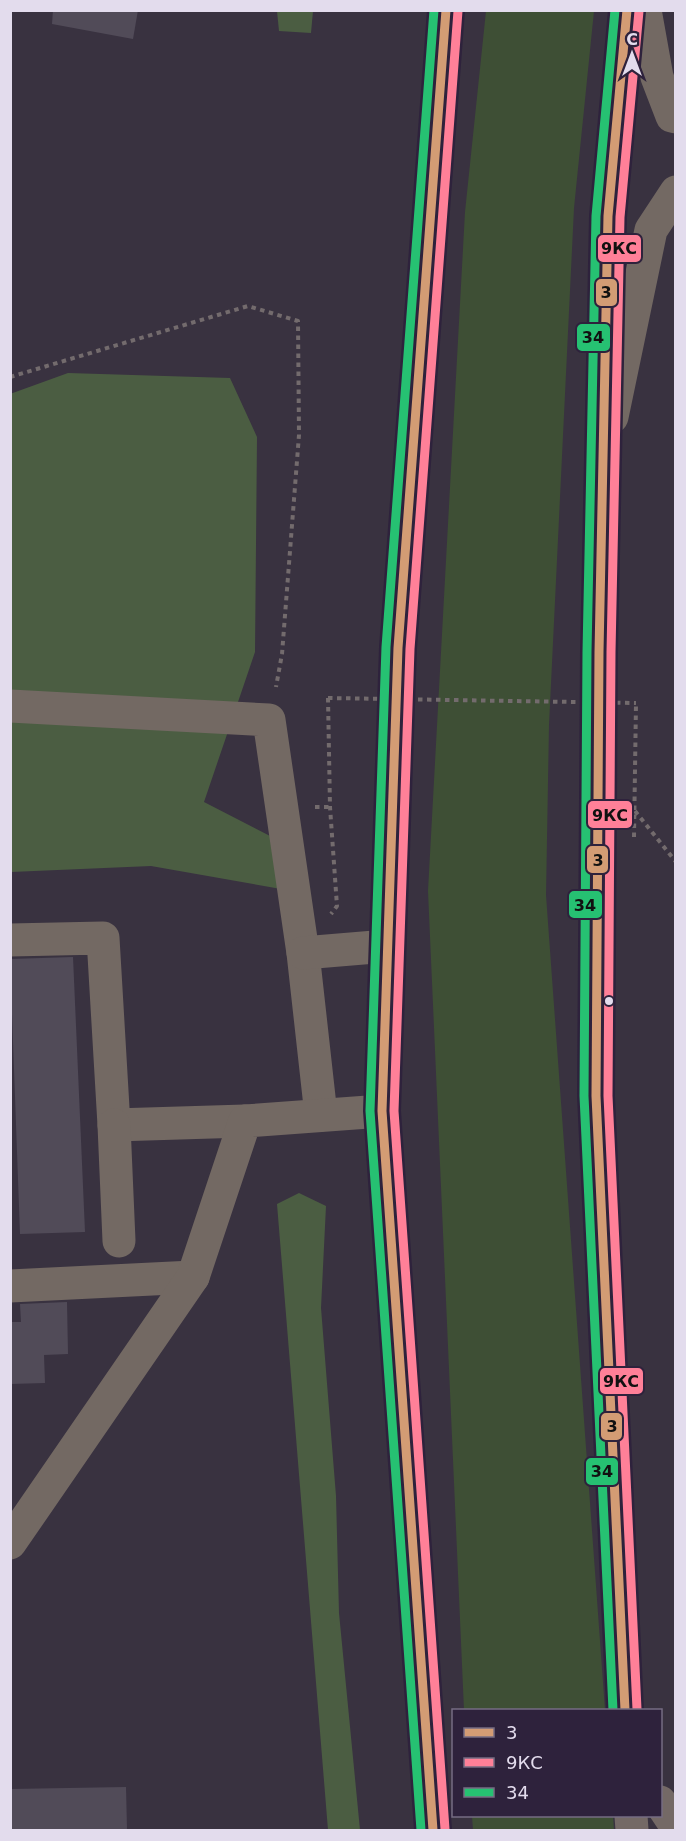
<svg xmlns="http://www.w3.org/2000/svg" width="686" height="1841" font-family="'DejaVu Sans',sans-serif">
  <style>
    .green { fill: #3e4f35 }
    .forest { fill: #4b5d42 }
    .building { fill: #514b58 }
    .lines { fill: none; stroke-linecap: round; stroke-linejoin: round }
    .path { stroke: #736b6d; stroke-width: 4; stroke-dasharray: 4.5 4.5; stroke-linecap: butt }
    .minor { stroke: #736963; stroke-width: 33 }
    .major { stroke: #746966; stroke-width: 33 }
    .path-bridge { stroke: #736b6d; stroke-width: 4; stroke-dasharray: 4.5 4.5; stroke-linecap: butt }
    .bus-1-casing { stroke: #2e223c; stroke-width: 14 }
    .bus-2-casing { stroke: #2e223c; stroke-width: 14 }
    .bus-3-casing { stroke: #2e223c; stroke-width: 14 }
    .bus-1 { stroke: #d39c74; stroke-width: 9 }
    .bus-2 { stroke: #ff8098; stroke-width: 9 }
    .bus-3 { stroke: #26c172; stroke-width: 9 }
    .bus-dot { fill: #e3dced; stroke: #2e223c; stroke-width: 2 }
    .line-badge { stroke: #2e223c; stroke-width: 2 }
    .pale-badge-label { font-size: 16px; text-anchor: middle; font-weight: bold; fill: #111 }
  </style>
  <rect width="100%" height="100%" fill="#393240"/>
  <g class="green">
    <path d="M486,11H594L574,208L549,725L546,895L605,1710H464L428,891L465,212Z"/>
    <path d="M472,1816H613L614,1830H473Z"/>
  </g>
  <g class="forest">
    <path d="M277,11H313L311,33L279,31Z"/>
    <path d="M68,373L230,378L257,437L255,652L204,802L272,837L281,889L151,866L11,872L10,394Z"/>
    <path d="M299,1193L326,1206L321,1308L336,1496L339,1613L360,1830H328L277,1204Z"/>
  </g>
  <g class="building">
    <path d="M53,10H138L133,39L52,24Z"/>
    <path d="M73,957L85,1232L20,1234L10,959Z"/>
    <path d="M67,1302L68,1354L44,1355L45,1383L10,1384V1322H21L20,1304Z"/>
    <path d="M126,1787L127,1830H10V1789Z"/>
  </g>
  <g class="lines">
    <g class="path">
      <path d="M10,377L248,306L298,321L299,435L282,654L276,687"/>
      <path d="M328,698L330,807L337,906L331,914"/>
      <path d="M315,807H330"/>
      <path d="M635,811L676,862"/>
      <path d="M634,837L636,703"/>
    </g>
    <g class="minor">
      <path d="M645,10L657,77L672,116L676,117"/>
      <path d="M612,417L651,230L676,192"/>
      <path d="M10,706L269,720L303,953L321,1115"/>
      <path d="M10,940L103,938L114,1125L245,1121"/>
      <path d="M303,953L387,946"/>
      <path d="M114,1125L119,1241"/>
      <path d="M10,1286L193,1277"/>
      <path d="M10,1543L193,1277L245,1121L382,1111"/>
    </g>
    <g class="major">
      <path d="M623,1710L596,1096L599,652L608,216L627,10"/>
      <path d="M660,1802L676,1826"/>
      <path d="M631,1816L632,1830"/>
      <path d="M433,1830L382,1111L398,648L446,10"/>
    </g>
    <path class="path-bridge" d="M328,698L636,703"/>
    <defs>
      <g id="bus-1">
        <path d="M625,1710L596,1096L599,652L608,216L627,10"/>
        <path d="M433,1830L382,1111L398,648L446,10"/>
      </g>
      <g id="bus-2">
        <path d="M637,1709L608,1096L611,652L620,217L639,11"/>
        <path d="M445,1829L394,1111L410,649L458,11"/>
      </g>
      <g id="bus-3">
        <path d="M613,1710L584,1096L587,652L596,216L615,10"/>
        <path d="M421,1830L370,1111L386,647L434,10"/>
      </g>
    </defs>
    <use href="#bus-1" class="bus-1-casing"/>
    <use href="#bus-2" class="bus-2-casing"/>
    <use href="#bus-3" class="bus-3-casing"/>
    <use href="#bus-1" class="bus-1"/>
    <use href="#bus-2" class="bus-2"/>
    <use href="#bus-3" class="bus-3"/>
  </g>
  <circle class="bus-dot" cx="609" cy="1001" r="5"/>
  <g class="line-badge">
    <rect x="597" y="234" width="45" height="29" rx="6" fill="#ff8098"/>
    <rect x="595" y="278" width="23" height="29" rx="6" fill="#d39c74"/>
    <rect x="576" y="323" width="35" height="29" rx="6" fill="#26c172"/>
    <rect x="587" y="800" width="46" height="29" rx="6" fill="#ff8098"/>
    <rect x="586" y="845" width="23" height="29" rx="6" fill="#d39c74"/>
    <rect x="568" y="890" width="35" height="29" rx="6" fill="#26c172"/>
    <rect x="599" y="1367" width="45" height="28" rx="6" fill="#ff8098"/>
    <rect x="600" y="1412" width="23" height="29" rx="6" fill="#d39c74"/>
    <rect x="585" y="1457" width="34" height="29" rx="6" fill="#26c172"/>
  </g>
  <g class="pale-badge-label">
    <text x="619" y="254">9КС</text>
    <text x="606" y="298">3</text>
    <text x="593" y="343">34</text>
    <text x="610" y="821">9КС</text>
    <text x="598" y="866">3</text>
    <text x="585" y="911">34</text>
    <text x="621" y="1387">9КС</text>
    <text x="612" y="1432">3</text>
    <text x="602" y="1477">34</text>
  </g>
  <rect width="686" height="1841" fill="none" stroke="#e3dced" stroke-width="24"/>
  <rect x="452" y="1709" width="210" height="108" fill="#2e223c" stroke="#766c83" stroke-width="1.5"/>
  <rect x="464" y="1728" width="30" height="9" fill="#d39c74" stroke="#766c83" stroke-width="1.5"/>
  <text x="506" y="1739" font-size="18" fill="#e3dced">3</text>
  <rect x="464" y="1758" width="30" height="9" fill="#ff8098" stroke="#766c83" stroke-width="1.5"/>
  <text x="506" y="1769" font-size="18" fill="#e3dced">9КС</text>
  <rect x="464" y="1788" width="30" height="9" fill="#26c172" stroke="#766c83" stroke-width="1.5"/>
  <text x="506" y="1799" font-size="18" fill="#e3dced">34</text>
  <g transform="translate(632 54)" stroke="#2e223c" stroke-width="4.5" paint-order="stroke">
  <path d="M0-4.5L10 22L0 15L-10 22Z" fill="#e3dced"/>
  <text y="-9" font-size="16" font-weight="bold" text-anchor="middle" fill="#e3dced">С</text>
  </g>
</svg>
